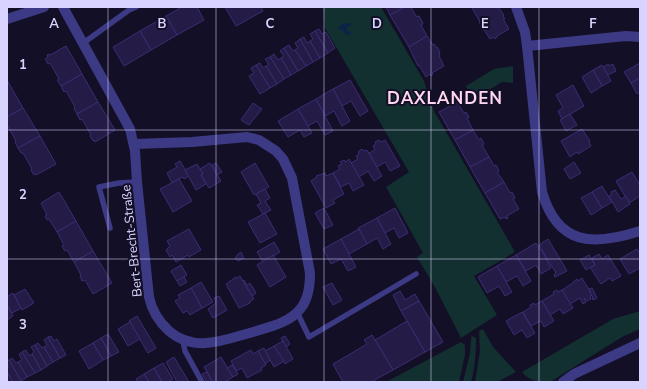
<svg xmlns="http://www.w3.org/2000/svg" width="647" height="389" font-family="'Nunito Sans',sans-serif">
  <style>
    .green { fill: #12302f }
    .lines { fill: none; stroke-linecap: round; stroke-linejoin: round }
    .stream { stroke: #0c2248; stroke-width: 3.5 }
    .building { fill: #241b47; stroke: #3b2d73 }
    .lane { stroke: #3d3a85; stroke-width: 5.5 }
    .street { stroke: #3d3a85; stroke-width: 10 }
    .grid { fill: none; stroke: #d9d4ff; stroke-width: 1; stroke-opacity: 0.55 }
    .labels { text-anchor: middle; stroke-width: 4; stroke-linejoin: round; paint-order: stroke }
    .street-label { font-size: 13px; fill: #d9d4ff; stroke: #130f26 }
    .district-label { font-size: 17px; font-weight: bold; letter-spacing: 1px; fill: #ffd6f0; stroke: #130f26 }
    .grid-label { font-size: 13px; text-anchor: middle; font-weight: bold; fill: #d9d4ff; stroke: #130f26; stroke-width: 4; stroke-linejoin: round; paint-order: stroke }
  </style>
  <rect width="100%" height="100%" fill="#130f26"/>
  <g class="green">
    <path d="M323,7H381L424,81L434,111L515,252L474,276L497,315L461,338L436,289L417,257L423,253L386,187L409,172L325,28Z"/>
    <path d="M513,66V83L502,82L473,100L466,86L494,69Z"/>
    <path d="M640,311V329L622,337L550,382C540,382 528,381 522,372L613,319Z"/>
    <path d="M483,329L493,347L516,372L497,382H475L480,351L479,331Z"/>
    <path d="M472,336L476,338C476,353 475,368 471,382H463L470,353L471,338Z"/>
    <path d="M461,342L465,345V355L459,382H386Z"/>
  </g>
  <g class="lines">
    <g class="stream">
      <path d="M345,27V32L349,33"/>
      <path d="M340,28L345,27L344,25H349"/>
    </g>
  </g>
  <g class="building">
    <path d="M182,7H197L204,20L177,35L166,16Z"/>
    <path d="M225,7H261L263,11L236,26Z"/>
    <path d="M386,7H405L390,15Z"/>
    <path d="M405,7H411L415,14L417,17L419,16L422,21L423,24L421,25L427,36L409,47L390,15Z"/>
    <path d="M474,7H498L504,15L503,16L505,19H503L509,29L497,36V37L495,39L494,37L490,39L479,22H480L472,8Z"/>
    <path d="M166,16L177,35L151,50L140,31Z"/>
    <path d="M319,29L322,34L326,32L335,48L328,53L315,31Z"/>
    <path d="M140,31L151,50L124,66L113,47Z"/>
    <path d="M315,31L328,53L320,58L310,41L313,39L310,34Z"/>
    <path d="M427,36L433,45L434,44L436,47H437L440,52L439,53L440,56H439L444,66L432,73L433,74L431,76L430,74L426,77L419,65L418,66L409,47Z"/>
    <path d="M304,37L307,43L310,41L320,58L313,62L300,39Z"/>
    <path d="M300,39L313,62L306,66L295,50L298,48L295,43Z"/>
    <path d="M289,45L293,51L295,50L306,66L298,71L284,48Z"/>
    <path d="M66,46L82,74L61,86L57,80L59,79L50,63L48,64L45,59L48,57L47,55L49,54L50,55Z"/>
    <path d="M284,48L298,71L291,75L281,58L284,56L280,51Z"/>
    <path d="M274,54L278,60L281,58L291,75L284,79L270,57Z"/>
    <path d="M270,57L284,79L277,84L266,66L269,65L265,59Z"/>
    <path d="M260,63L263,68L266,66L277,84L270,88L256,65Z"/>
    <path d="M640,63V78L631,83L624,72Z"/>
    <path d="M608,64L609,66L613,64L616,71L608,75L603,67Z"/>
    <path d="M256,65L270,88L260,94L249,76L254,73L251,68Z"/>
    <path d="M602,65L611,81L602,86L593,70Z"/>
    <path d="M593,70L602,86L591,93L582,77Z"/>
    <path d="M82,74L98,102L77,114L74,108L75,107L66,91L64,92L61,86Z"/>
    <path d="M640,78V92L637,94L631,83Z"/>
    <path d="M7,80L23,108L7,117Z"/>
    <path d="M350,80L368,111L360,116L351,101L342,106L333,89Z"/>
    <path d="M573,85L584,106L562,119L558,111L563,108L556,95Z"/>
    <path d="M333,89L350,121L342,126L334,111L325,116L316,99Z"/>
    <path d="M316,99L333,131L325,135L317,121L308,126L298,109Z"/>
    <path d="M98,102L115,130L95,142L94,140L93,141L90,136L91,135L82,119L80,120L77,114Z"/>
    <path d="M457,102L464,113L466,112L469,117L467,118L473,130L455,140L439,112Z"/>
    <path d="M253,103L262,109L249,125L241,120Z"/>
    <path d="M23,108L40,136L18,148L15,142L16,141L7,125V117Z"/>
    <path d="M298,109L312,133L304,137L300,130L288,137L278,121Z"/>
    <path d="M570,114L577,125L566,131L560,120Z"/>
    <path d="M582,129L590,141L589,142L591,146L578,154L577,152L570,157L561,141Z"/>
    <path d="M473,130L479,140L481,138L484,144L482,145L489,157L470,167L455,140Z"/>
    <path d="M40,136L56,164L36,175L35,174L34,175L31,170L32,169L23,153H21L18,148Z"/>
    <path d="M379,140L381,142L385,140L400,166L390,171L385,162L377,167L369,153L375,150L373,146L376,144L375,142Z"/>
    <path d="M362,149L364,151L367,150L382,176L374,181L368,171L359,177L351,163L358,159L356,156L359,154L358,152Z"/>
    <path d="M489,157L494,166L496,165L499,171L497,172L504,182L485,193L470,167Z"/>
    <path d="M349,159L364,185L353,191L349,183L341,187L333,173L340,169L338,166L342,164L340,162L344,160L346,162Z"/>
    <path d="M180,161L189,176L184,179L182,177L172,183L167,173L177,167L175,164Z"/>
    <path d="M574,162L581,173L570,179L564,169Z"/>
    <path d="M210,163L221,181L209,188L201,175L203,174L200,169Z"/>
    <path d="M216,163L222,172L217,175L212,165Z"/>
    <path d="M255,163L269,187L254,195L241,172Z"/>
    <path d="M197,164L203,174L201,175L206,184L196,190L185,170Z"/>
    <path d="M632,172L640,185V196L629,203L616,181Z"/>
    <path d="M325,173L326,176L333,173L344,194L333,200L335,203L326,208L311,181L317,177L316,176Z"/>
    <path d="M179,179L192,201L173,212L160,189Z"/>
    <path d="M504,182L510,193L512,192L515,198L513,199L519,209L507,216L508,218L506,219L505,217L500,219L485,193Z"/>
    <path d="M602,186L612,202L602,208L592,192Z"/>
    <path d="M265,189L270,198L265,201L271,210L263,214L257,205L261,203L256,194Z"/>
    <path d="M615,190L621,199L626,196L630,204L618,212L609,196L612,194L611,192Z"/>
    <path d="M59,192L76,221L57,232L49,219L47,220L45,216L47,215L41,203Z"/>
    <path d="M592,192L602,208L591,215L581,198Z"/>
    <path d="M324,208L333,225L324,229L315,213Z"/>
    <path d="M395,208L408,233L399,238L394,228L385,233L377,218Z"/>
    <path d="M265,213L277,234L260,243L248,222Z"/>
    <path d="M377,218L391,244L383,249L377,238L367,244L358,228Z"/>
    <path d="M76,221L93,251L74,262L67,250L65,251L62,246L64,245L57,232Z"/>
    <path d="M189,229L201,250L189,257L188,255L176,262L172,255L170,257L166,250L170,246L167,241Z"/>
    <path d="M359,229L367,244L349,254L341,239Z"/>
    <path d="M341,239L356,267L348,271L341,259L331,264L323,249Z"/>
    <path d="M548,239L567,271L555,277L554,275L556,273L539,245Z"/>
    <path d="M274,242L280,252L263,262L257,252Z"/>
    <path d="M536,243L540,250L541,249L551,268L541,274L536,265L526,271L516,255Z"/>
    <path d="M637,249L640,254V268L629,274L620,259Z"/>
    <path d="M93,251L112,283L93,294L85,280L82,281L80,276L81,275L74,262Z"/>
    <path d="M241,252L244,258L238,261L235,258L237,256V255Z"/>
    <path d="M599,254L602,259L608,255L621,276L612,281L610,278L601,284L590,267L595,265L592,258Z"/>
    <path d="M273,255L286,277L270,287L257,265Z"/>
    <path d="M516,255L531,281L523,286L517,276L506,282L497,266Z"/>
    <path d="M589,255L595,265L586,270L580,260Z"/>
    <path d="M181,265L187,275L177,281L171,271Z"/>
    <path d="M497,266L512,292L505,296L499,286L487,293L478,277Z"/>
    <path d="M240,276L254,299L250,301V303L239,308L226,284L236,277L237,278Z"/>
    <path d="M184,277L187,282L180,286L177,281Z"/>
    <path d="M582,278L592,295L590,296L591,299L587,301L585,298L584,299L586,302L583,304L580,298L570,304L562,290L573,283V282L577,279L578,281Z"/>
    <path d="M244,280L247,285L250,283L256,293L252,296L243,281Z"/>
    <path d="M201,282L213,302L202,308L191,288Z"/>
    <path d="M332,283L342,300L333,305L323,287Z"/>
    <path d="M191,288L202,308L190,315L187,311L183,313L175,301L180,298L178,295Z"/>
    <path d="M592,288L597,298L593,300L592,298H593L589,289Z"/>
    <path d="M25,289L34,303L22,310L14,295Z"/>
    <path d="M557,290L558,292L562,290L573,308L563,314L560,309L550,315L542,301L554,294L553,292Z"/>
    <path d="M400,291L405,300L415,294L419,301L401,311L393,295Z"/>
    <path d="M13,293L21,308L12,313L7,305V297Z"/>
    <path d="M219,296L227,310L213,318L208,309L216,303L214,298Z"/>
    <path d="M419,301L443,342L425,352L401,311Z"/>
    <path d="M542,301L554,321L544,327L541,321L531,326L523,312L531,307L530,305L534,303L535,305Z"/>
    <path d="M7,305L13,316L7,320Z"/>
    <path d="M522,312L535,333L527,338L522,330L514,335L506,321Z"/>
    <path d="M137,316L156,348L148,353L129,321Z"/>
    <path d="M407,321L425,352L393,370L375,340Z"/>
    <path d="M130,322L140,339L128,346L118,329Z"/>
    <path d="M108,334L119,352L111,356L101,338Z"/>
    <path d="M372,335L393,370L371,382H343L333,364L367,344L364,340Z"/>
    <path d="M51,336L54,341L57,339L66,355L60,358L48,337Z"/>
    <path d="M285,336L290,344L286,347L281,338Z"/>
    <path d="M48,337L60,358L53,362L44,347L47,345L44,340Z"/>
    <path d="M101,338L111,356L103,360L93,343Z"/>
    <path d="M283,341L293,359L285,364L274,346Z"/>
    <path d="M38,343L42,348L44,347L53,362L47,366L35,345Z"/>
    <path d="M93,343L103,360L89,369L79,351Z"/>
    <path d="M35,345L47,366L41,370L32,354L34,352L31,347Z"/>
    <path d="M274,346L284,361L274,367L265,351Z"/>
    <path d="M264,348L270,360L265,364L258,351Z"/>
    <path d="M26,350L29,356L32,354L41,370L35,373L22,352Z"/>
    <path d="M251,350L253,354L258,351L266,365L261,368L262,370L247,378L242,368L236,371L231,361Z"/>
    <path d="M22,352L35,373L27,377L18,362L22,360L19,354Z"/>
    <path d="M174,357L189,382H177L166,362Z"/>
    <path d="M221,357L233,377L225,382H213L204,367Z"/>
    <path d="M12,358L16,363L18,362L27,377L21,381L9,360Z"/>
    <path d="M9,360L21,381L20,382H13L7,372V368L8,367L7,361Z"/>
    <path d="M163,363L173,379L168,382H162L154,368Z"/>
    <path d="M232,365L238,374L233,377L227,368Z"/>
    <path d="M154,368L162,382H149L144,374Z"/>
    <path d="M7,372L13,382H7Z"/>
    <path d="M207,372L211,380L208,382H207L202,374Z"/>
    <path d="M144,374L149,382H138L136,379Z"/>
  </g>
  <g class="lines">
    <g class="lane">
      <path d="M82,44L129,10L136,7"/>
      <path d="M110,228L99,187L119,183L137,182"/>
      <path d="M297,312L309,337L416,274"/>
      <path d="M183,341L185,351L202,382"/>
    </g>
    <g class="street">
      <path d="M63,7L130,129L135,151L137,182L149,297C152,311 158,321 169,331C195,353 223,340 253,332C269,327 290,323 301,308C309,298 310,285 310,273L292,178L283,159L276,151L259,140L247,137L192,142L134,144"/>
      <path d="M516,7L525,32L527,46L542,192C558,246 593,246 640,231"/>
      <path d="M7,19L44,7"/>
      <path d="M527,46L626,36L640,37"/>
      <path d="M563,382L574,374L640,343"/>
    </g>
  </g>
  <path class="grid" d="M108,7V382M216,7V382M324,7V382M431,7V382M539,7V382M7,130H640M7,259H640"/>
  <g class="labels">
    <g class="street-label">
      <text transform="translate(131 241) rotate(-96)" y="5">Bert-Brecht-Straße</text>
    </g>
    <g class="district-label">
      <text x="445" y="104">DAXLANDEN</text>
    </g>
  </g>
  <g class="grid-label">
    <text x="54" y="28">A</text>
    <text x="162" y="28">B</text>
    <text x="270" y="28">C</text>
    <text x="377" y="28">D</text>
    <text x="485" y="28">E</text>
    <text x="593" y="28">F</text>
    <text x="23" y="69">1</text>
    <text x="23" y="199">2</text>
    <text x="23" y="329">3</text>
  </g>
  <rect width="647" height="389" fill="none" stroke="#d9d4ff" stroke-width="16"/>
</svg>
